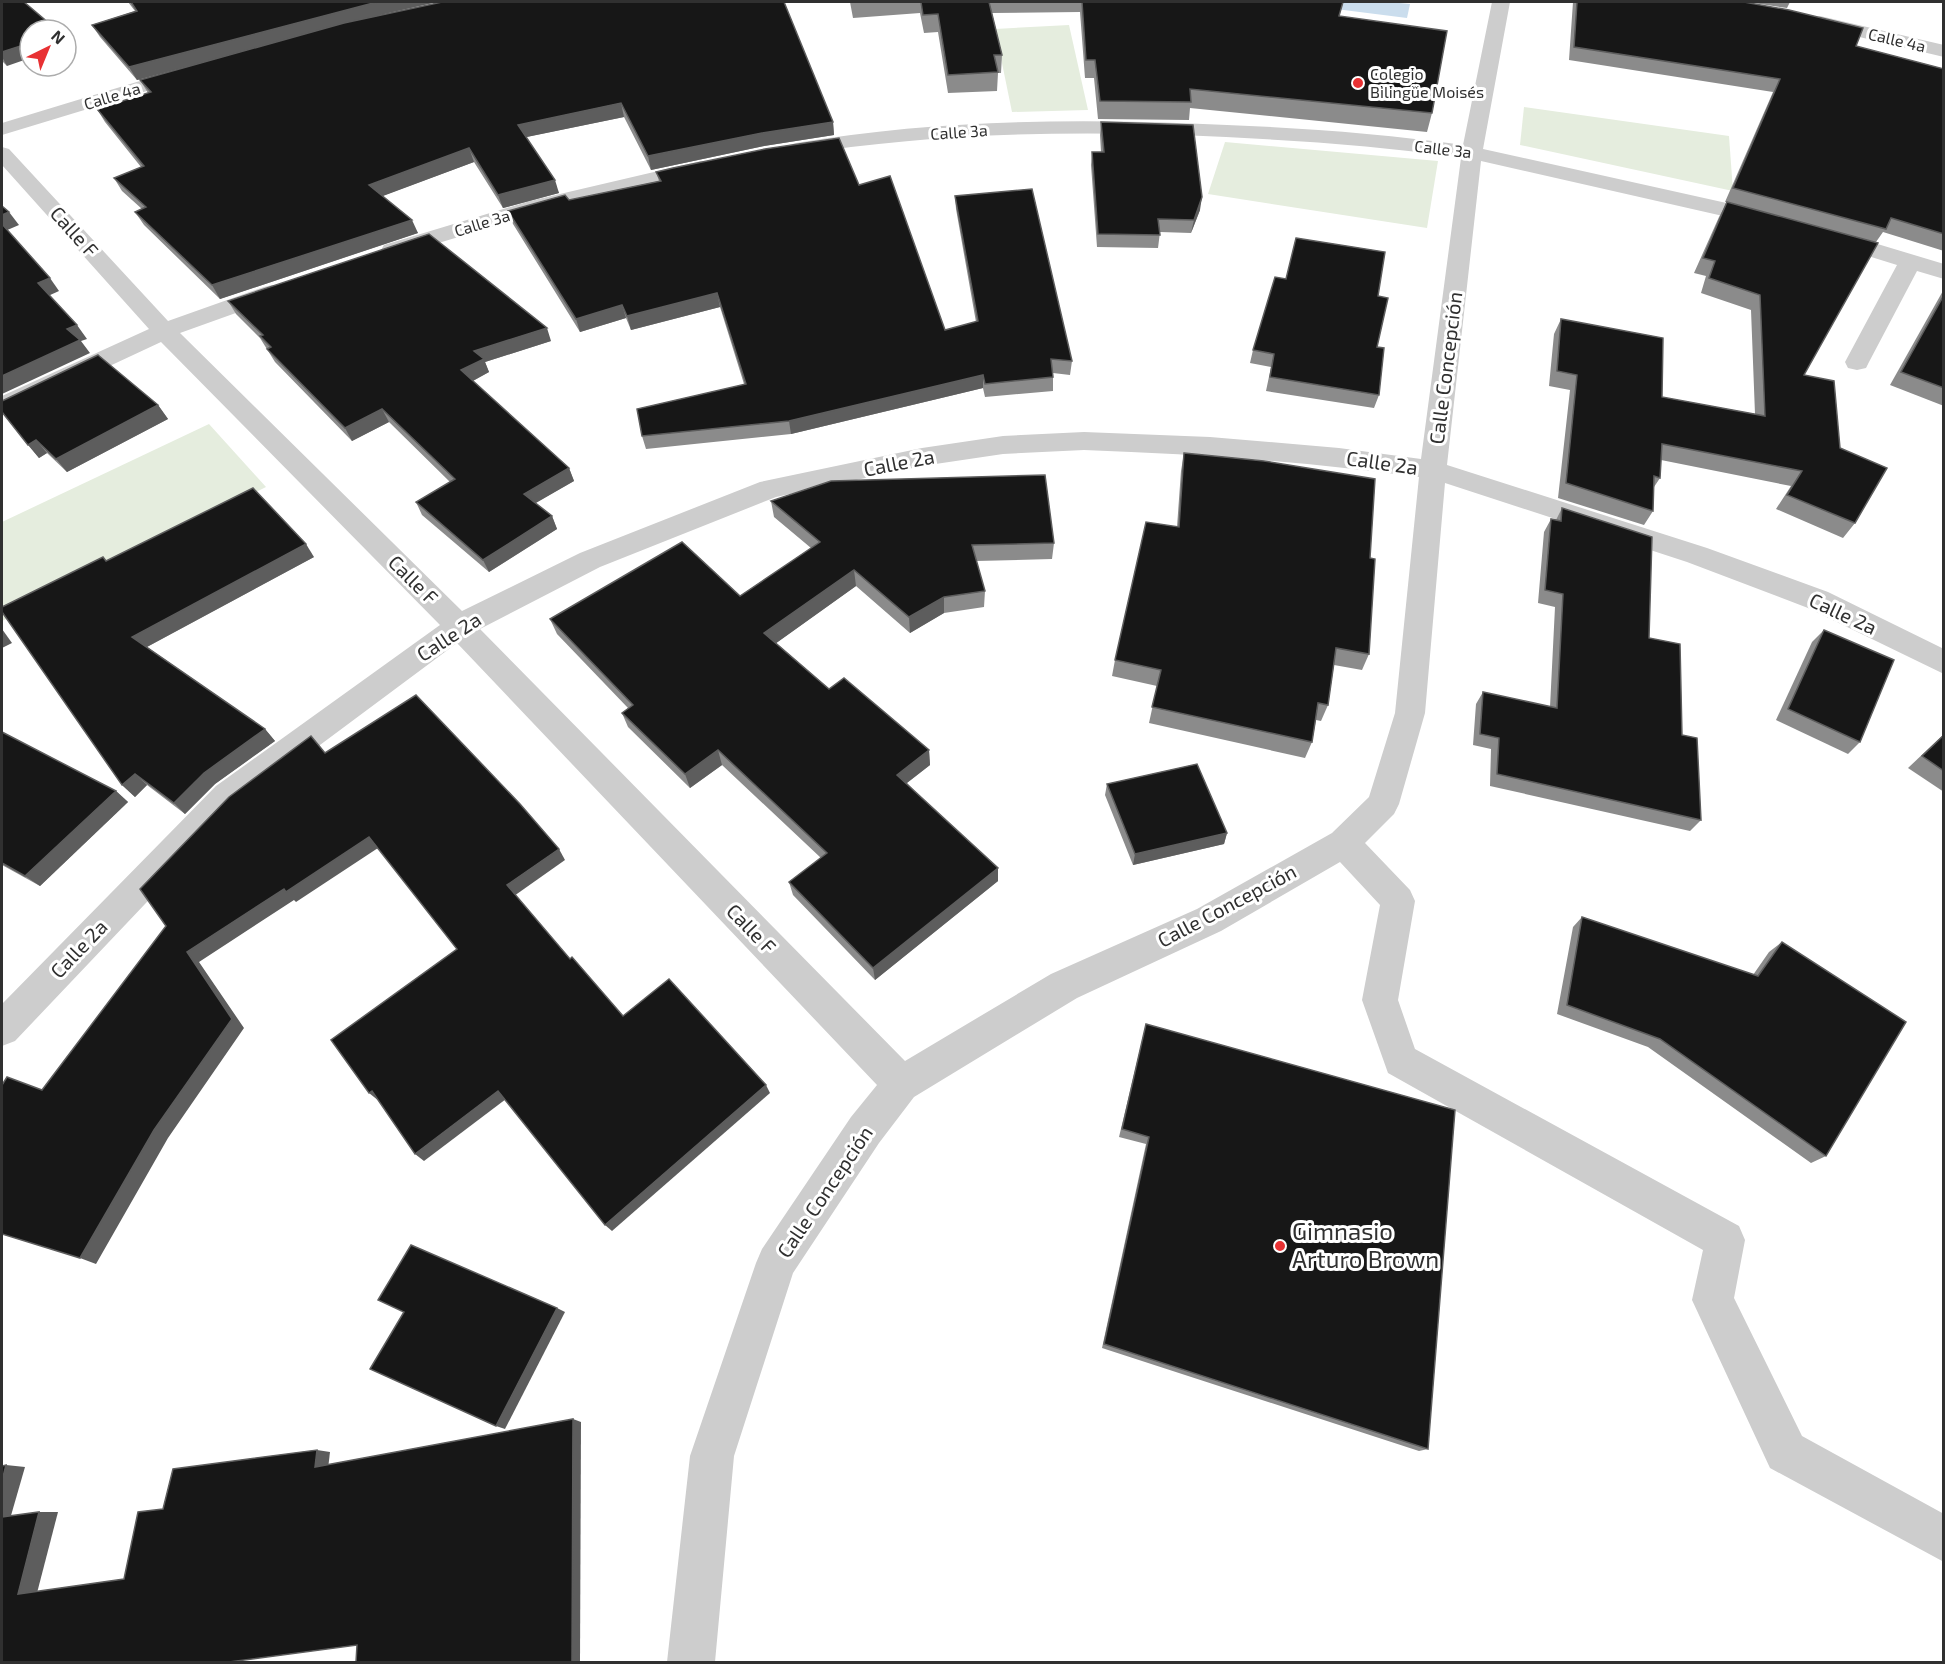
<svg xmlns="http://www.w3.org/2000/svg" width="1945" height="1664" font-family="'Exo 2',sans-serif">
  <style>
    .green { fill: #e5edde }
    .water { fill: #cadded }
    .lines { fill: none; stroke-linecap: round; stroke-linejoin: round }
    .minor { fill: #cdcdcd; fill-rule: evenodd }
    .wall { fill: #8b8b8b }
    .shaded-wall { fill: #5d5d5d }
    .building { fill: #171717; stroke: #5d5d5d; stroke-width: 1.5 }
    .poi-dot { fill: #e83133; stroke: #fff; stroke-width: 2 }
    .labels { text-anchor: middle; stroke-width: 6; stroke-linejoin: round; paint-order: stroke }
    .far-street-label { font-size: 16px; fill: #303030; stroke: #fff }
    .far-poi-label { font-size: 16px; fill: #303030; stroke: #fff; text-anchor: start }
    .street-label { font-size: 20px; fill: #303030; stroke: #fff }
    .near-poi-label { font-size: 24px; fill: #303030; stroke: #fff; text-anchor: start }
  </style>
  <rect width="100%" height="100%" fill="#fff"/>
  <g class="green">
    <path d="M1069,25L1088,110L1012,112L995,29Z"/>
    <path d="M1524,107L1729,136L1733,191L1520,145Z"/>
    <path d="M1225,142L1438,161L1427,228L1208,194Z"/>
    <path d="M209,424L266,487L2,621V522Z"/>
  </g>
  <path class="water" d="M1313,2H1389L1410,4L1407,18L1312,6Z"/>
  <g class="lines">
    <g class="minor">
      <path d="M1492,2H1510L1483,149L1767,212L1775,214L1778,219L1775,224L1767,226L1481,161L1447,465L1707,548L1828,592L1944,649V674L1808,608L1687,562L1445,483L1425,713L1399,804L1394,814L1365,843L1410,890L1415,901L1398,1000L1415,1049L1739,1226L1745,1240L1734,1298L1802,1436L1944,1514V1562L1770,1468L1692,1300L1703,1250L1388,1073L1362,1000L1380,905L1340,862L1221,931L1077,998L914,1097L879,1143L793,1273L734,1456L715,1662H667L690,1456L756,1263L762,1249L851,1117L877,1085L457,643L238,806L15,1041L2,1046V1004L216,786L440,625L161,342L11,412L2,414V396L149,329L2,165V147L9,149L168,321L264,287L272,285L280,287L284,292L280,297L180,333L462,611L580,553L760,482L922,448L1003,436L1084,432L1210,437L1339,448L1421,459L1461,158C1383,146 1305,141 1226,137C1083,130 937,132 796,155L789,153L786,149L789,145L796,143C938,119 1084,118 1227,125C1306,128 1385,134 1463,145ZM1084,450C1196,454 1308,462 1419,477L1395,713L1369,797L1332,833L1197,909L1051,974L905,1061L480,629L600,567L776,497L922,466L1003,454Z"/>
      <path d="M1820,16L1944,45V57L1813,26L1811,22L1813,18Z"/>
      <path d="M186,67L193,69L196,73L193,77L2,135V123Z"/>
      <path d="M701,161L708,163L712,167L708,171L545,211L392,257L384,255L381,250L384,245L530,201Z"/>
      <path d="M1831,230L1944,264V279L1917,271L1869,362L1866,368L1857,370L1848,368L1845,362L1897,265L1823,242L1820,237L1823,232Z"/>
    </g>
  </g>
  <g class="wall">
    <path d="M2,2L7,66L2,61Z"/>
    <path d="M128,2H437L371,17L833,122L834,135L764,146L651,170L624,117L526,137L559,193L503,208L474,162L382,196L418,233L220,299L144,225L135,212L142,209L122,191L114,178L141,167L105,122L97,109L148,93L140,80L222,57L137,80L100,37L92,25L135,11Z"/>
    <path d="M850,2H1343L1339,16L1432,113L1427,132L1190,108L1189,120L1098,119L1094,78H1085L1080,12L992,13L1002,55L1001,73H998L997,91L948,93L938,32L924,33L920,13L853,18Z"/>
    <path d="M1573,2H1744L1856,46L1944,69V251L1883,232L1876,242L1804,375L1840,448L1855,523L1843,538L1776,509L1791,486L1661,460L1660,478L1654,487L1653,511L1644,525L1558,498L1570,390L1549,386L1554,334L1561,319L1662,397L1755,414L1751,310L1701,293L1706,276L1694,273L1719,217L1727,202H1725L1773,92L1569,60Z"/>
    <path d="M1747,2H1790L1787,8Z"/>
    <path d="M1101,122L1200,210L1191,233L1160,232L1158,248L1097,247L1091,165L1092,152H1101L1100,135Z"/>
    <path d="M656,172L859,185L945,330L976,322L956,209L955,196L1072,361L1070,375L1053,373V391L985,397L983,388L791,434L646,449L642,436L744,384L720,307L631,330L626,318L580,332L513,224L508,211L569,200L659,181Z"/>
    <path d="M1944,289V406L1890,385Z"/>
    <path d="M1378,296L1377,347L1379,395L1374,408L1266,391L1271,367L1250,363L1253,350Z"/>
    <path d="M228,301L551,341L485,362L489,372L473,381L569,468L574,481L535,503L552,516L557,529L489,572L422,515L416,502L450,482L389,422L352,441L275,362L260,338L236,314Z"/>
    <path d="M158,405L168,419L67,472L47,453L39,458L2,412Z"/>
    <path d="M1184,453L1370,558L1369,654L1362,670L1334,665L1328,705L1321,721L1316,720L1312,742L1305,758L1149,723L1157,686L1112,676L1115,660L1177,527L1181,471Z"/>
    <path d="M771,501L1054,543L1052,559L976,561L985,591L984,607L944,613L910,633L856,586L776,643L829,689L929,750L930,765L907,783L998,881L875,980L793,895L789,882L821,858L722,765L690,788L628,727L622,713L628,708L557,634L550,619L740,596L811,548L774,517Z"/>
    <path d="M1562,508L1649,638L1682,735L1701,820L1690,831L1490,786L1491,749L1473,745L1476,704L1483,692L1550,707L1555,607L1538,603L1544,532L1551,519L1556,520Z"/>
    <path d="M314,557L147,647L265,729L275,741L215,784L185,814L147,785L135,797L122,785L107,561Z"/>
    <path d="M1824,630L1860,742L1848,754L1776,720L1812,642Z"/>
    <path d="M2,732L116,791L128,802L40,886L2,865Z"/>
    <path d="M1944,734V792L1908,768Z"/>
    <path d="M1107,784L1227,833L1224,844L1133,865L1105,795Z"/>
    <path d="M1582,917L1753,975L1769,952L1782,942L1826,1156L1811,1163L1648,1047L1557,1014L1573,927Z"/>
    <path d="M1146,1024L1428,1449L1419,1451L1102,1348L1146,1144L1119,1137Z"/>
  </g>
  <g class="shaded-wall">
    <path d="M377,2H437L388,13L137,80L129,67Z"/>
    <path d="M30,43V58L7,66L2,57V52Z"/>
    <path d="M621,103L624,117L522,138L518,125Z"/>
    <path d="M833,122L834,135L764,146L651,170L648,156L762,133Z"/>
    <path d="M469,148L474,162L375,199L369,185Z"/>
    <path d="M555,180L559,193L503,208L498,195Z"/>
    <path d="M1202,197L1200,210L1191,233L1194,220Z"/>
    <path d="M9,212L19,225L5,231L2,225V215Z"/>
    <path d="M412,220L418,233L220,299L212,285Z"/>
    <path d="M50,278L59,291L48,296L38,283Z"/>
    <path d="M717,293L720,307L631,330L627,316Z"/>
    <path d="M622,305L626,318L580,332L576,319Z"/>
    <path d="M77,325L87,339L81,341L90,353L2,394V376L67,329Z"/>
    <path d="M547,328L551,341L485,362L489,372L467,384L461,370L474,351Z"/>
    <path d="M983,375V388L791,434L789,421Z"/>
    <path d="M158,405L168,419L67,472L56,459Z"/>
    <path d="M382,409L389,422L352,441L345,428Z"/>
    <path d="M36,440L47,453L39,458L28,445Z"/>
    <path d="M569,468L574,481L529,507L524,494Z"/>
    <path d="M552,516L557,529L489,572L483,560Z"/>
    <path d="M306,544L314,557L143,649L132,637Z"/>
    <path d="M854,570L856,586L768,649L764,633Z"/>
    <path d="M944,597V613L910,633L909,617Z"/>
    <path d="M2,629L12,643L2,648Z"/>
    <path d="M265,729L275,741L215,784L185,814L174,803L204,773Z"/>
    <path d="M718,750L722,765L690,788L685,774Z"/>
    <path d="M929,750L930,765L899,789L897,775Z"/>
    <path d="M135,774L147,785L135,797L122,785Z"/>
    <path d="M116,791L128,802L40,886L25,876Z"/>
    <path d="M1227,833L1224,844L1133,865L1135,854Z"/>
    <path d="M369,837L378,848L296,902L294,900L199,962L244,1028L168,1138L96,1264L80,1258L187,952L284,889Z"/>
    <path d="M559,849L565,860L514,896L507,885Z"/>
    <path d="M998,868V881L875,980L873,968Z"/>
    <path d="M766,1085L770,1093L612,1231L605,1225Z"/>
    <path d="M372,1091L379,1101L369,1093Z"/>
    <path d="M498,1091L506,1099L424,1161L415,1154Z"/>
    <path d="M557,1308L565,1312L505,1429L496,1426Z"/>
    <path d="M573,1419L581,1422L580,1662H572Z"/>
    <path d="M317,1450L330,1452L328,1469L315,1467Z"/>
    <path d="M6,1465L25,1467L10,1519H2V1481Z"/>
    <path d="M39,1512H58L37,1593L18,1594Z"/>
  </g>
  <g class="building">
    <path d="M2,2H24L57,30H30V43L2,52Z"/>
    <path d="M131,2H377L129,67L92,25L137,11Z"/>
    <path d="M442,2H784L833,122L762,133L648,156L621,103L518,125L555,180L498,195L469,148L369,185L412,220L212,285L135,212L146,207L114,178L144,166L97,109L151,92L140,80L344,23Z"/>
    <path d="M921,2H989L1002,55H994L998,72L948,75L938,14L923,15Z"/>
    <path d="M1082,2H1343L1339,16L1447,31L1432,113L1190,89L1191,102L1100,101L1095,60H1086Z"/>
    <path d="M1577,2H1744L1789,10L1863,28L1856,46L1944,69V234L1891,218L1886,229L1733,188L1780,79L1574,47Z"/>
    <path d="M1101,122L1193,125L1202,197L1194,220L1158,219L1160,235L1098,234L1092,152H1104Z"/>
    <path d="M839,138L859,185L890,176L945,330L978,321L955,196L1032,189L1072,361L1051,359L1053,377L985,384L983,375L789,421L642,436L637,409L746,384L717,293L627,316L622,305L576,319L508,211L565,195L569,200L661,181L656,172L673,168L765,149Z"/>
    <path d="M1727,202L1878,243L1804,375L1834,381L1840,448L1887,468L1855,523L1787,495L1802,471L1662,444L1660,478L1654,476L1653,511L1566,483L1577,375L1557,371L1561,319L1663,338L1662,397L1765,416L1760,295L1709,278L1715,261L1703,258Z"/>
    <path d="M2,206L9,212L2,215Z"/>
    <path d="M2,224L50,278L38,283L77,325L67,329L80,340L2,376Z"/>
    <path d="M429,234L547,328L474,351L484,359L461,370L569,468L524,494L552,516L483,560L416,502L455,479L382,409L345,428L267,349L271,347L260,336L263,335L228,301Z"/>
    <path d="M1296,238L1385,252L1378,296L1388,298L1377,347L1384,348L1379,395L1270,377L1274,354L1253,350L1275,277L1286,279Z"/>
    <path d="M1944,295V388L1901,372Z"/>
    <path d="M98,355L158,405L56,459L36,440L28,445L2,412V401Z"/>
    <path d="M1184,453L1264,461L1375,479L1370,558L1375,559L1369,654L1336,648L1328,705L1318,703L1312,742L1152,707L1161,670L1115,660L1146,522L1179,527Z"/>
    <path d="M1045,475L1054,543L972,545L985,591L944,597L909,617L854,570L764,633L829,689L844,678L929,750L897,775L998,868L873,968L789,882L827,853L718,750L685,774L622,713L633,705L550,619L682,542L740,596L820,542L771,501L831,481Z"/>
    <path d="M253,488L306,544L132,637L265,729L204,773L174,803L135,774L122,785L2,612V607L103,557L106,561Z"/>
    <path d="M1562,508L1652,537L1649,638L1680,644L1682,735L1697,738L1701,820L1497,774L1499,738L1480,734L1483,692L1557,708L1563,594L1545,590L1551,519L1561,521Z"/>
    <path d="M1824,630L1894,660L1860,742L1788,709Z"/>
    <path d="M416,695L520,804L559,849L507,885L570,959L572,957L623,1016L669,979L766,1085L605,1225L498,1091L415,1154L372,1091L369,1093L331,1040L457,949L369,837L286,892L284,889L187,952L232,1019L154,1130L80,1258L2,1234V1085L7,1077L42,1090L166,926L140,889L229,797L311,736L325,753Z"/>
    <path d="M2,732L116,791L25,876L2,863Z"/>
    <path d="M1944,735V771L1922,756Z"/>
    <path d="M1197,764L1227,833L1135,854L1107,784Z"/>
    <path d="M1582,917L1758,976L1782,942L1906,1022L1826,1156L1660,1039L1567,1005Z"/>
    <path d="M1146,1024L1455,1110L1428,1449L1104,1344L1149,1137L1122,1129Z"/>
    <path d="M411,1245L557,1308L496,1426L370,1369L404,1312L378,1300Z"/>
    <path d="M573,1419L572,1662H356L357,1645L229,1662H2V1517L39,1512L18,1594L124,1579L138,1512L163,1509L173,1469L317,1450L315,1467Z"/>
    <path d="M6,1465L2,1481V1466Z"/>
  </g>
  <g class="poi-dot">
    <circle cx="1358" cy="83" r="6"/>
    <circle cx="1280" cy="1246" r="6"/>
  </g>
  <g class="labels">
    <g class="far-street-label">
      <text transform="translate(1897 40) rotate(13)" y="6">Calle 4a</text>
      <text transform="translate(112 96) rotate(-17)" y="6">Calle 4a</text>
      <text transform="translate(959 132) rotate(-4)" y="6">Calle 3a</text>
      <text transform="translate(1443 149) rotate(7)" y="6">Calle 3a</text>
      <text transform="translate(482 223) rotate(-17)" y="6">Calle 3a</text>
    </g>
    <g class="far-poi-label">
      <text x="1370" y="80">Colegio<tspan x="1370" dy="18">Bilingüe Moisés</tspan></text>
    </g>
    <g class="street-label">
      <text transform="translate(74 232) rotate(48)" y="7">Calle F</text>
      <text transform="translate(1446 368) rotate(-83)" y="7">Calle Concepción</text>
      <text transform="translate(899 463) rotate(-11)" y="7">Calle 2a</text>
      <text transform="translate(1382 463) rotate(8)" y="7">Calle 2a</text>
      <text transform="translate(413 580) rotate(45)" y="7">Calle F</text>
      <text transform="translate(1843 614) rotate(25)" y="7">Calle 2a</text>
      <text transform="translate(449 637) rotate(-33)" y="7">Calle 2a</text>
      <text transform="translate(1227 906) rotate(-28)" y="7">Calle Concepción</text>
      <text transform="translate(751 929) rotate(46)" y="7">Calle F</text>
      <text transform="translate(79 949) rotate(-46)" y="7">Calle 2a</text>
      <text transform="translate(825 1192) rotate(-56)" y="7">Calle Concepción</text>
    </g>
    <g class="near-poi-label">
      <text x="1292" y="1240">Gimnasio<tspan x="1292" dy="28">Arturo Brown</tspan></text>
    </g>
  </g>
  <rect width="1945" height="1664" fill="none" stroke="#303030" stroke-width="6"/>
  <g transform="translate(48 48) rotate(43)"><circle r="28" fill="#ffffff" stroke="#acacac" stroke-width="1.5"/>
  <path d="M0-4.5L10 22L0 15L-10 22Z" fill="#e83133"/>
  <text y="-9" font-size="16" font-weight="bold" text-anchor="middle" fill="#303030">N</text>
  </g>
</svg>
